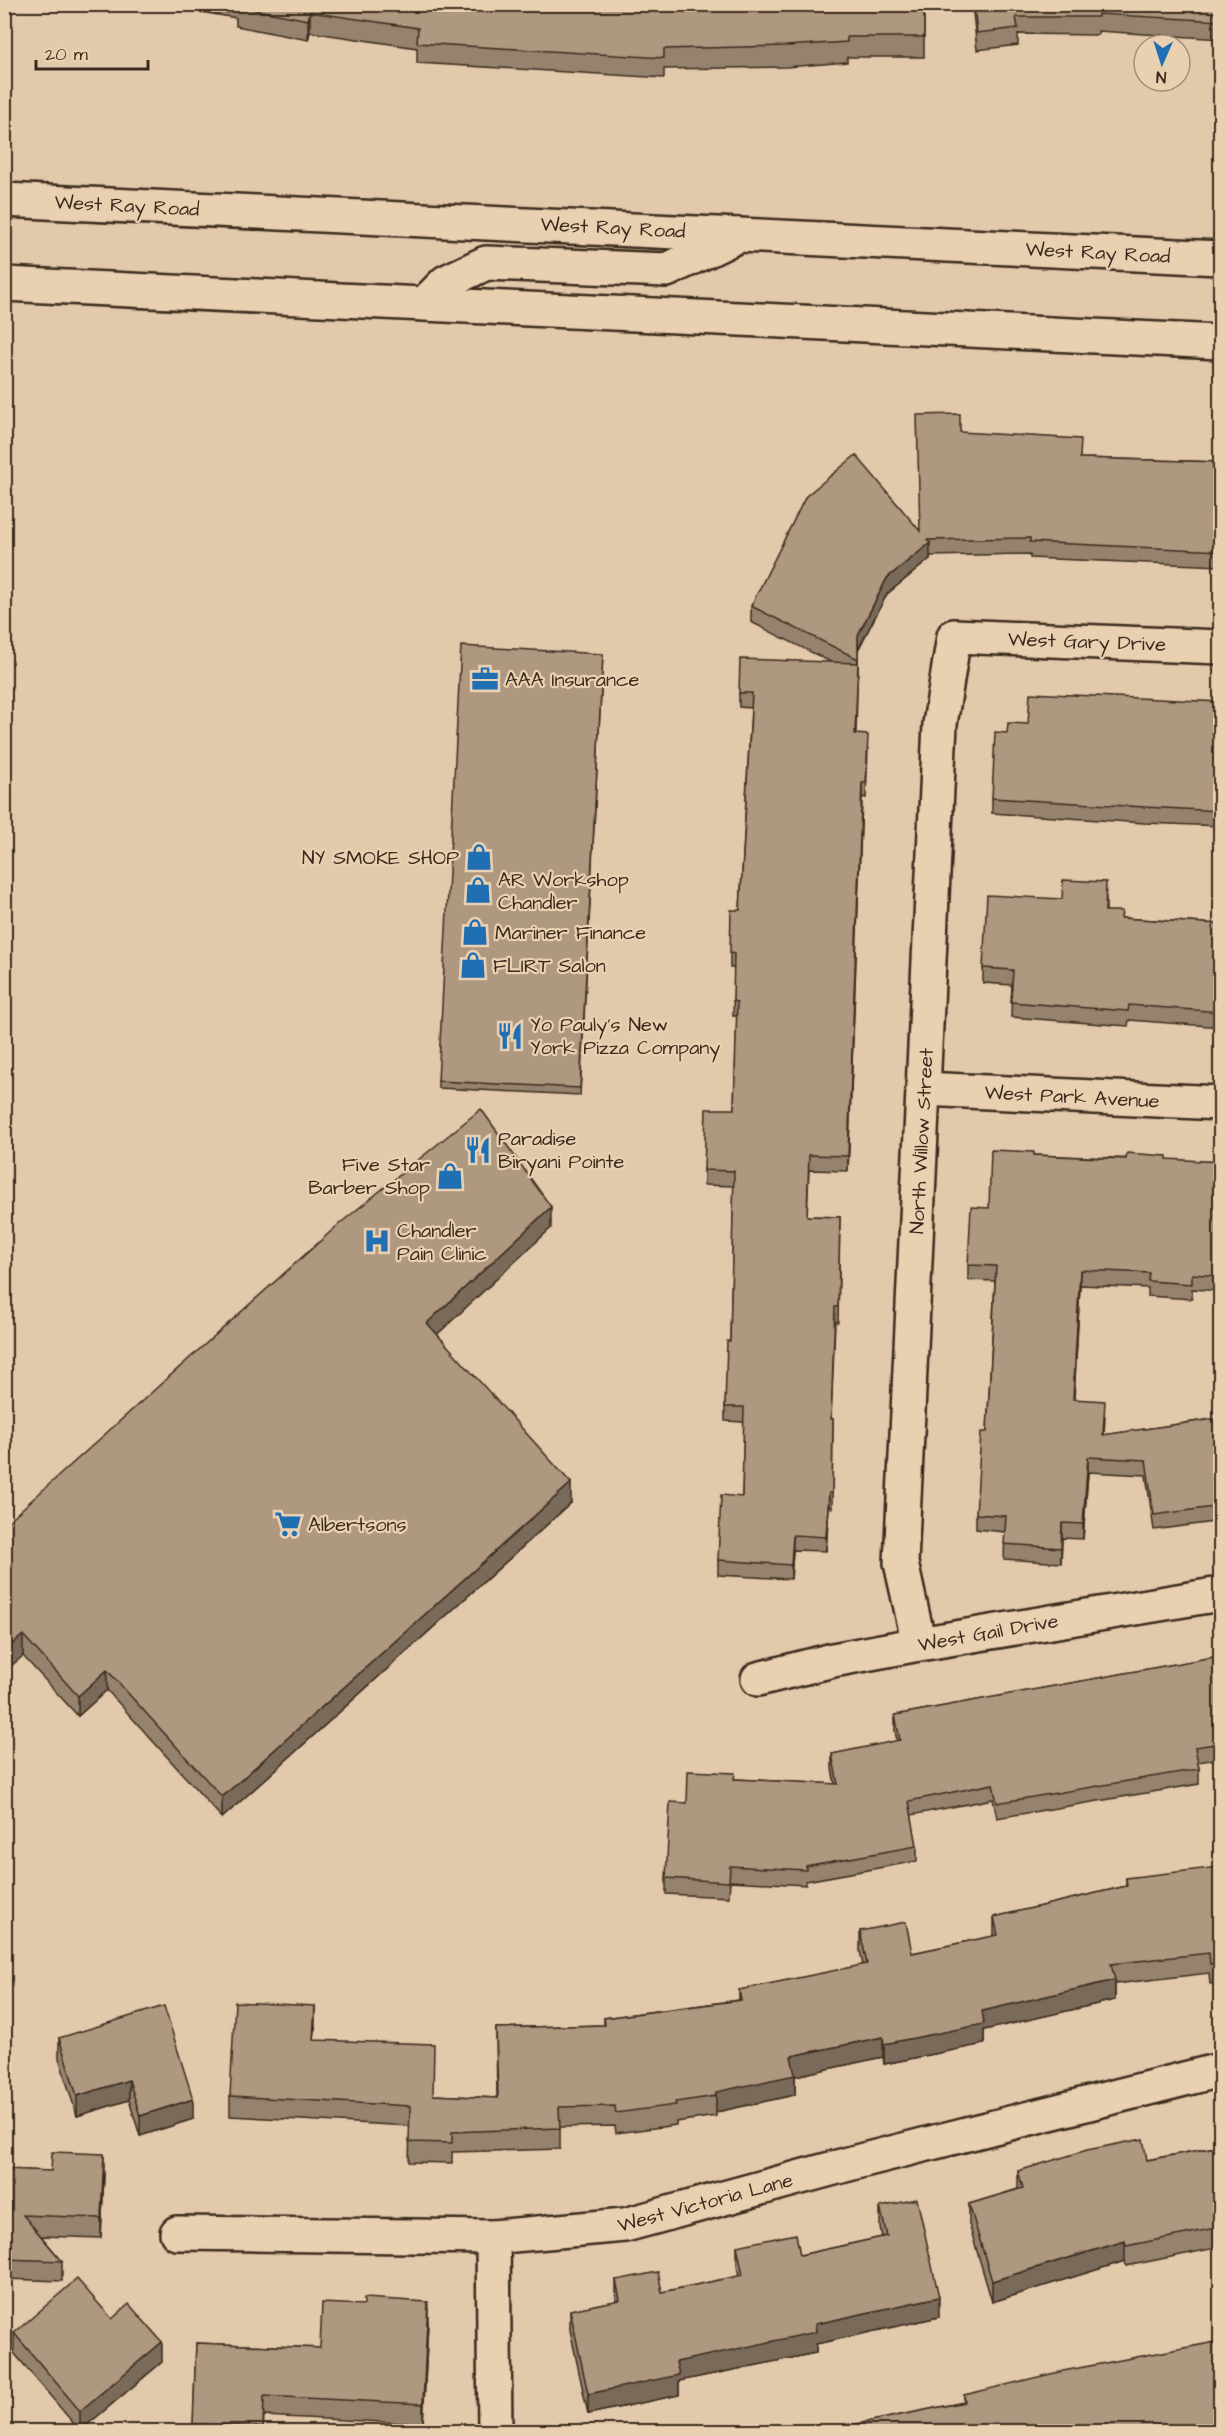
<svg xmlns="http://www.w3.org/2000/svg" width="1225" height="2436" font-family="'Architects Daughter',sans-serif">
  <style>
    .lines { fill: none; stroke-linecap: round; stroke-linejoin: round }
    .minor-casing { stroke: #3b2a1e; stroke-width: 38 }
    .major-casing { stroke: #3b2a1e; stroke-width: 38 }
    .minor { stroke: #e9d0b1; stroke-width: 33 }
    .major { stroke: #e9d0b1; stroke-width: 33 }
    .wall { fill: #96836e; stroke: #3b2a1e; stroke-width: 1.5 }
    .shaded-wall { fill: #7a6a5a; stroke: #3b2a1e; stroke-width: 1.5 }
    .building { fill: #ae9880; stroke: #3b2a1e; stroke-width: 1.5 }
    .labels { text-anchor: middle; stroke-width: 4.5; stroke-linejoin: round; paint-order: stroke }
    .street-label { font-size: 20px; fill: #3b2a1e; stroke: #e9d0b1 }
    .poi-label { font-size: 20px; fill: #3b2a1e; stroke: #e9d0b1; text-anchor: start }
  </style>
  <rect width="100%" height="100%" fill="#e2c9ab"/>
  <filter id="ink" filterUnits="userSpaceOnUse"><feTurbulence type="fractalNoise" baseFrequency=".0167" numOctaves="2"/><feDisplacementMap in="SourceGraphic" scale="12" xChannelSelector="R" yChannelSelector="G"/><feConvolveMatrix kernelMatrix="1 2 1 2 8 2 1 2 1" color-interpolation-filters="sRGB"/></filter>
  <g filter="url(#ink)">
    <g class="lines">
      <defs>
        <g id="minor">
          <path d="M923,1089L1220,1103"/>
          <path d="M919,1644L901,1563L940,724L954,636L1220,647"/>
          <path d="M758,1679L833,1660L919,1644L1220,1594"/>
          <path d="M177,2233L493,2237L625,2225L856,2162L1220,2070"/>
          <path d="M493,2237L495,2432"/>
        </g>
        <g id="major">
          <path d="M4,200L1220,258"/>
          <path d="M4,284L1220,342"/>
          <path d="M425,303L446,282L486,263L667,270L739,235"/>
        </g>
      </defs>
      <use href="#minor" class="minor-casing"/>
      <use href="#major" class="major-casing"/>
      <use href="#minor" class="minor"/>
      <use href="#major" class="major"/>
    </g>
    <g class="wall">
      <path d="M111,4H142L141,9Z"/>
      <path d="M153,4H924V57H847V62L786,67L664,69V78L417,63V48L310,32L308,40L236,26V18Z"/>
      <path d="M972,4H1221V39L1098,31V35L1018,34V45L977,50Z"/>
      <path d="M960,432L1080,458L1221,462V566L1030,558V554L930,556V559L887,594L858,650L856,734L868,749L866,798L862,797L848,1171L809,1170L807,1216L840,1217L838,1322H835L831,1419H833L832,1508L829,1507L826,1551L793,1550L791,1579L718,1575V1560L742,1497L744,1422L725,1421V1407L730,1341L734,1186L704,1185V1170L734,1109L737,1016H733L734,968H730V953L740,910L751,708L739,707V693L833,663L751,622V606L920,531Z"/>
      <path d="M603,654L580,1095L438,1088V1081Z"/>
      <path d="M1221,702V826L1144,823L992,813V798L1007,733L1028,724Z"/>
      <path d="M1106,897V911L1122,918L1220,924L1221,919V1027L1129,1020L1128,1026L1011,1017L1012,985L983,983V968L1062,899Z"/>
      <path d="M1034,1155L1221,1162V1291L1192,1289V1299L1148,1296V1288L1080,1285L1074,1399L1105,1416L1104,1435L1219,1418L1217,1406V1391H1221V1521L1154,1530L1146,1475L1088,1472L1083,1539L1062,1538L1061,1563L1004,1559L1005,1532L976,1529V1514L987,1432L995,1281L968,1280V1265L989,1208Z"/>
      <path d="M551,1228L437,1334L571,1503L222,1818L107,1690L78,1716L23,1656L4,1525Z"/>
      <path d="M1221,1656V1758L1198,1762L1199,1769V1784L997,1818L993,1799L911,1815L917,1846V1861L806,1881V1885L730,1881L729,1897L666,1894V1878L687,1803L735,1779L835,1784L832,1769V1754L897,1741L895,1731V1715Z"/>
      <path d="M1126,1878L1221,1884V1983L1210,1984L1209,1973L1115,1984V2000L984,2030V2044L884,2064L883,2057L795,2076V2095L716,2112V2116L676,2122V2125L616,2133L615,2126L560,2127V2149L452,2152V2163L409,2162L410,2126L230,2116V2096L315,2027L314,2040L433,2095L497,2098L496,2028L604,2025V2018L739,2000V1990L863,1965L860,1951V1931L912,1953L994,1936V1917L1126,1886Z"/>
      <path d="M59,2038L193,2119L140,2136L129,2100L77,2116L59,2058Z"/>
      <path d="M1221,2146V2247L1126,2266L1125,2261L992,2302L969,2224V2204L1018,2189V2171L1147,2160Z"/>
      <path d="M4,2169L104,2174L101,2238L41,2236L62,2261V2281L4,2279Z"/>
      <path d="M880,2207L939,2317L816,2344V2353L679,2381V2395L588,2414L570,2330V2310L616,2301V2280L662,2292L739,2276L737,2266V2246L800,2255L882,2237L880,2227Z"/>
      <path d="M112,2319L162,2362L80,2431L14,2353V2333Z"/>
      <path d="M428,2322L423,2424L264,2416L263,2432H193L196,2343L320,2348Z"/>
      <path d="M1221,2341V2432H818L964,2402V2395Z"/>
    </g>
    <g class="shaded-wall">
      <path d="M310,12V32L308,40V20Z"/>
      <path d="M930,543V559L887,594L858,650V675V635L887,578Z"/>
      <path d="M862,783V797L848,1171V1156Z"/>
      <path d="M551,1207V1228L427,1344V1323Z"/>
      <path d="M1080,1270V1285L1073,1414V1399Z"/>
      <path d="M1088,1457V1472L1083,1539V1524Z"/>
      <path d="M571,1483V1503L222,1818V1797Z"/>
      <path d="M829,1493V1507L826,1551V1537Z"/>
      <path d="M1062,1523V1538L1061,1563V1548Z"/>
      <path d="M793,1535V1550L791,1579V1565Z"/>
      <path d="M23,1635V1656L4,1672V1651Z"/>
      <path d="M107,1670V1690L78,1716V1696Z"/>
      <path d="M1115,1980V2000L984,2030V2044L884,2064V2044L982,2011Z"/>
      <path d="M315,2006V2027L313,2060V2040Z"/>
      <path d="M883,2037V2057L795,2076V2095L716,2112V2092L791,2056Z"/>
      <path d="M129,2080V2100L77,2116V2096Z"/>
      <path d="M193,2099V2119L140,2136V2116Z"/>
      <path d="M104,2154V2174L101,2238V2218Z"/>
      <path d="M1125,2241V2261L992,2302V2281Z"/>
      <path d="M939,2297V2317L816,2344V2353L679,2381V2395L588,2414V2394L676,2362L815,2324Z"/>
      <path d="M428,2302V2322L423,2424V2404Z"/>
      <path d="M162,2342V2362L80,2431V2411Z"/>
    </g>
    <g class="building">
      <path d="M236,4H924V37H847V42L786,46L664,49V58L417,43L418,28L310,12L308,20L236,6Z"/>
      <path d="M974,4H1221V21L1098,14V17H1016L1018,28L977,33Z"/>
      <path d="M960,414V432L1081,439L1080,458L1221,462V551L1030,542V538L927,540L930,543L887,578L858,635V659L751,606L806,496L856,455L920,531L917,415Z"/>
      <path d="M461,646L603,654L580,1088L438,1081Z"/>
      <path d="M740,659L858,663L855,734L868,735L866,783H862L848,1156L809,1155L807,1216L840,1217L838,1307H835L831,1419H833L832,1493H829L826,1537L793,1535L791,1565L718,1560L721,1495L742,1497L744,1407H725L727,1341H730L734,1171L704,1170L706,1109H734L737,1002L733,1001L734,954L730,953L731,910H740L752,693H739Z"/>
      <path d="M1030,693L1221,702V811L1144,807L992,798L995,732L1007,733L1008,723L1028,724Z"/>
      <path d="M1063,880L1106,882L1105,911H1122L1121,918L1220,924L1221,919V1012L1129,1005L1128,1011L1011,1002L1013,970L983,968L987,895L1062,899Z"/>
      <path d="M481,1109L551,1207L427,1323L571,1483L222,1797L107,1670L78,1696L23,1635L4,1651V1525L338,1225Z"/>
      <path d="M991,1150L1034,1152V1155L1126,1159L1127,1153L1167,1156V1159L1221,1162V1276L1192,1274V1284L1148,1281L1149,1273L1080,1270L1073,1399L1105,1401L1103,1435L1221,1418V1506L1154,1515L1146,1460L1088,1457L1083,1524L1062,1523L1061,1548L1004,1544L1006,1516L976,1514L981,1432H987L996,1266L968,1265L971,1207L989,1208Z"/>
      <path d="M1217,1391H1221V1416Z"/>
      <path d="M1221,1656V1743L1195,1747L1199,1769L997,1803L993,1784L909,1801L917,1846L806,1866V1870L730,1866L729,1882L666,1878L670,1802L687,1803L688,1771L735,1773L734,1779L838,1784L832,1754L900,1740L895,1715L1202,1659Z"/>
      <path d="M1219,1867L1221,1884V1962L1210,1964L1209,1953L1111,1964L1115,1980L982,2011L984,2024L884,2044L883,2037L791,2056L795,2075L716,2092V2096L675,2102L676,2105L616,2113L615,2106L559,2107L560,2128L452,2132V2143L409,2142L410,2106L230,2096L235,2002L315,2006L313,2040L434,2044L433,2095L498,2098L496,2028L605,2025L604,2018L741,2000L739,1990L867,1964L860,1931L906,1922L912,1953L998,1935L994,1917L1127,1886L1126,1878Z"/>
      <path d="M164,2006L193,2099L140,2116L129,2080L77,2096L59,2038Z"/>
      <path d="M1143,2139L1147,2160L1221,2146V2227L1126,2246L1125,2241L992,2281L969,2204L1023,2188L1018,2171L1087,2150Z"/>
      <path d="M52,2152L104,2154L101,2218L23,2215L62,2261L4,2259V2169L51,2171Z"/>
      <path d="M917,2199L939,2297L815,2324L816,2332L676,2362L679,2375L588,2394L570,2310L620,2300L616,2280L658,2272L662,2292L743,2275L737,2246L796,2234L800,2255L887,2236L880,2207Z"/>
      <path d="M77,2279L112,2319L129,2304L162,2342L80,2411L14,2333Z"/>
      <path d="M364,2298L428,2302L423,2404L264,2396L263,2427L193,2424L196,2343L320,2348L322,2303L364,2305Z"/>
      <path d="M1221,2341V2428L1203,2432H818L965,2402L964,2395L1063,2371Z"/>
    </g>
  </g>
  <defs>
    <symbol id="office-bare" viewBox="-9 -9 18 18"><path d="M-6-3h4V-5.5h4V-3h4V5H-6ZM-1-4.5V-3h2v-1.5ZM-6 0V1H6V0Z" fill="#1f6fb2" stroke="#e9d0b1" stroke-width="2.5" paint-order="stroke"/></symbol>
    <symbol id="shop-bare" viewBox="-9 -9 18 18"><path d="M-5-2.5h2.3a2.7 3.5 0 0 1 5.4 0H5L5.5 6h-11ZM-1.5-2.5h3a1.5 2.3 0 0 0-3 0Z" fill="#1f6fb2" stroke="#e9d0b1" stroke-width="2.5" paint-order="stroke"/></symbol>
    <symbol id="restaurant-bare" viewBox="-9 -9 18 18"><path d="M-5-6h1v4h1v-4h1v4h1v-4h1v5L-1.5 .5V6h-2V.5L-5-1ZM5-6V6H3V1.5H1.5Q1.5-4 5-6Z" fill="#1f6fb2" stroke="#e9d0b1" stroke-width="2.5" paint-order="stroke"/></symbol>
    <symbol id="hospital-bare" viewBox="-9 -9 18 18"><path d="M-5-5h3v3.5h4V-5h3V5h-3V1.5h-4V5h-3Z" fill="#1f6fb2" stroke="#e9d0b1" stroke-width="2.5" paint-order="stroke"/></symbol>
    <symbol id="supermarket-bare" viewBox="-9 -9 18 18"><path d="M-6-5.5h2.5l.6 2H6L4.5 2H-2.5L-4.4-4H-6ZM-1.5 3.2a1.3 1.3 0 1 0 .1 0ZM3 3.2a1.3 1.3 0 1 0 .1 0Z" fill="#1f6fb2" stroke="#e9d0b1" stroke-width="2.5" paint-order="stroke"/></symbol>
  </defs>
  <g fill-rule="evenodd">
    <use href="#office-bare" x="466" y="660" width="38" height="38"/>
    <use href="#shop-bare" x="460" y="838" width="38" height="38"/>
    <use href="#shop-bare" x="459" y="871" width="38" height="38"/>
    <use href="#shop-bare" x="456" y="913" width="38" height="38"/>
    <use href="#shop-bare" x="454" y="946" width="38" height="38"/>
    <use href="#restaurant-bare" x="491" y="1017" width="38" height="38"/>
    <use href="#restaurant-bare" x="459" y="1131" width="38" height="38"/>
    <use href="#shop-bare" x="431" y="1157" width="38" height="38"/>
    <use href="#hospital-bare" x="358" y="1222" width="38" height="38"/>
    <use href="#supermarket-bare" x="269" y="1505" width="38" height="38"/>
  </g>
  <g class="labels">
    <g class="street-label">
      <text transform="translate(127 205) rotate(3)" y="7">West Ray Road</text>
      <text transform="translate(613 227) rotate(3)" y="7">West Ray Road</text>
      <text transform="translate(1098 252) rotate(3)" y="7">West Ray Road</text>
      <text transform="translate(1087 641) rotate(2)" y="7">West Gary Drive</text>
      <text transform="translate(1072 1096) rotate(3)" y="7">West Park Avenue</text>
      <text transform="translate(921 1141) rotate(-87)" y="7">North Willow Street</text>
      <text transform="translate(988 1632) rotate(-10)" y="7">West Gail Drive</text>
      <text transform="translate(705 2202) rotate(-15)" y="7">West Victoria Lane</text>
    </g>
    <g class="poi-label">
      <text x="505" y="686">AAA Insurance</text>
      <text x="459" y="864" text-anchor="end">NY SMOKE SHOP</text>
      <text x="498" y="886">AR Workshop<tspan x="498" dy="23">Chandler</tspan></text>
      <text x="495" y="939">Mariner Finance</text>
      <text x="493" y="972">FLIRT Salon</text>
      <text x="530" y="1031">Yo Pauly's New<tspan x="530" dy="23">York Pizza Company</tspan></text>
      <text x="498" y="1145">Paradise<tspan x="498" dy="23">Biryani Pointe</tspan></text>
      <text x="430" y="1171" text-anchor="end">Five Star<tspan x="430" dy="23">Barber Shop</tspan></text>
      <text x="397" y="1237">Chandler<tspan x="397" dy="23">Pain Clinic</tspan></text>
      <text x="308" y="1531">Albertsons</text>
    </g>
  </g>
  <rect width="1225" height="2436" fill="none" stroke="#e9d0b1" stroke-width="24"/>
  <rect x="12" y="12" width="1201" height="2412" fill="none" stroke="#3b2a1e" stroke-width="2" filter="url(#ink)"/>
  <g transform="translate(1162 63) rotate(183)"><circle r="28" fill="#e9d0b1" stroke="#a38e76" stroke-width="1.5"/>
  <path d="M0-4.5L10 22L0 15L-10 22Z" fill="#1f6fb2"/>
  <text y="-9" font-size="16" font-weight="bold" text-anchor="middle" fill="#3b2a1e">N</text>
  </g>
  <path d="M36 60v9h112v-9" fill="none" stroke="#3b2a1e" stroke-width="3"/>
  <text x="45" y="60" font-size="18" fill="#3b2a1e" stroke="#e9d0b1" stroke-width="4.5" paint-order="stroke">20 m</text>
</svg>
